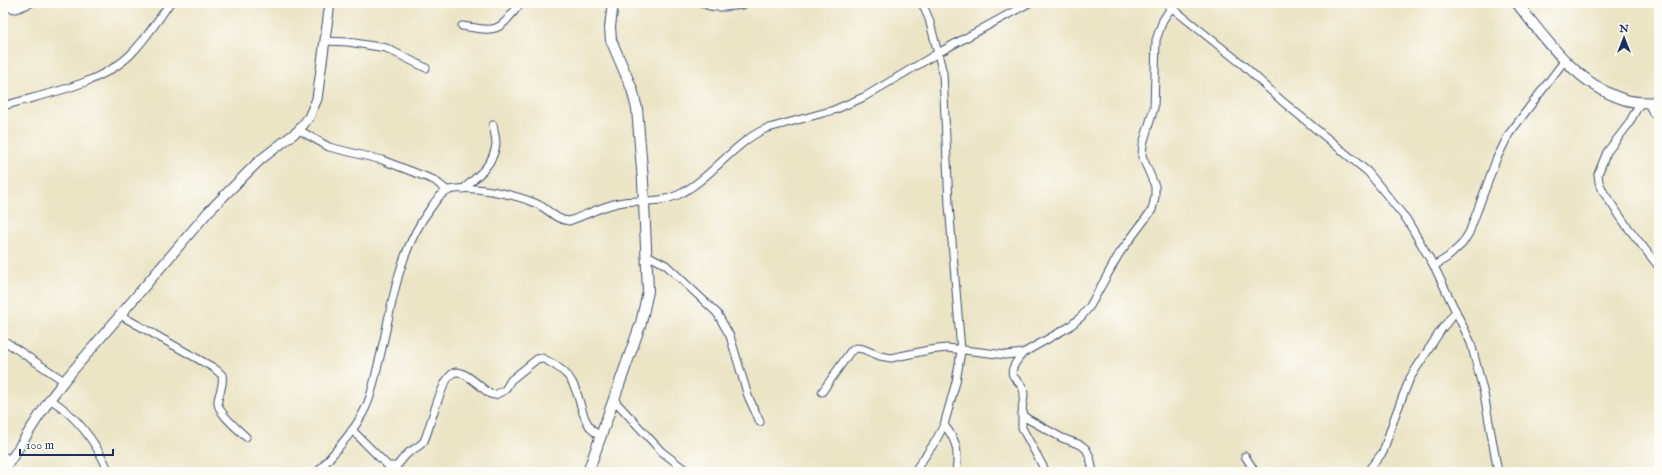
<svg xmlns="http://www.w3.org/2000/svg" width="1662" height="475" font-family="'IM FELL English',serif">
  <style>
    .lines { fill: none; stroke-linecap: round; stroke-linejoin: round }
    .minor-casing { stroke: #3a4a6d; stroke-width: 9 }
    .tertiary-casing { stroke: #3a4a6d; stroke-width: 11 }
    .secondary-casing { stroke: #3a4a6d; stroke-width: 12 }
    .minor { stroke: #fff; stroke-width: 7 }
    .tertiary { stroke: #fff; stroke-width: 9 }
    .secondary { stroke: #fff; stroke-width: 10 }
  </style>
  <rect width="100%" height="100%" fill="#fdfcf7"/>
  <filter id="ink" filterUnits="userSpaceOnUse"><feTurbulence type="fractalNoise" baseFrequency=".025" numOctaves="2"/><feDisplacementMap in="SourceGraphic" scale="8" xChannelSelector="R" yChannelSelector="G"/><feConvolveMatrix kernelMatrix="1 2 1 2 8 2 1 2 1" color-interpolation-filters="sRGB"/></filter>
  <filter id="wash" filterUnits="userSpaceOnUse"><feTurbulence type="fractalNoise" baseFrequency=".012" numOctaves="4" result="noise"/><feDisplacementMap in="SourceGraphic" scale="16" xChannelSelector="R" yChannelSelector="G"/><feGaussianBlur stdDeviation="0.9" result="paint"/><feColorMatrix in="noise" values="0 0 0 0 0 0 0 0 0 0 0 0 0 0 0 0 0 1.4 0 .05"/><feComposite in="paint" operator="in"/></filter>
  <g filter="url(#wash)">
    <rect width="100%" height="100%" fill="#ebe4c5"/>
  </g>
  <g filter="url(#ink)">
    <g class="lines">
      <defs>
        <g id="minor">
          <path d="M703,3C713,10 732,6 743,5"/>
          <path d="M1166,3L1242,64L1282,101L1368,172L1407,220L1434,266L1471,343L1484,394L1498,472"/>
          <path d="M3,7L16,9L31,3"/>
          <path d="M462,26C500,32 497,32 521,3"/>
          <path d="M325,41L348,42L386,48L426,68"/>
          <path d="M1640,103L1628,125L1607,152L1598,174L1599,182L1604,193L1626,225L1659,267"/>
          <path d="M1648,103L1653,113L1659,118"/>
          <path d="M3,106C44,94 100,85 131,54C146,39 158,20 170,3"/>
          <path d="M299,130L329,147L382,160L434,180L448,191"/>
          <path d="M463,189C477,177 494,164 496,144C496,138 494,131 493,125"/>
          <path d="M647,255L666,265L717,313L730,336L748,396L760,422"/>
          <path d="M1434,266L1448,257L1462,244L1469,233L1496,160L1509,134L1565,60"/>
          <path d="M120,315L214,368L222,375C224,385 220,390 218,400C215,411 238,429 246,437"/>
          <path d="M3,340L64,381"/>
          <path d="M1023,353C998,382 1024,376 1024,394C1024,404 1019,409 1026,418L1062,438L1081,445L1086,449L1090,457L1093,472"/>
          <path d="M822,392L850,352L856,348L863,349L880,356L891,358L929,350L947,348L1006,355L1023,353L1069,327L1082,316L1090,306L1119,254L1152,210L1155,197V186L1142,156L1143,144L1154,108L1156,40L1163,20L1171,8"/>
          <path d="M50,399C78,417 96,442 109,472"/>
          <path d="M615,401L661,451L688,472"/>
          <path d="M1022,413V428L1046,472"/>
          <path d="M944,425C957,440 959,452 956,472"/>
          <path d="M352,430L388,466H397C400,462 403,458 407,454C412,449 420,447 424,441C430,430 442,371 457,372C466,372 483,389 490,394L495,395L505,390L511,380L537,359L542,358C550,362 562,369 568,376C584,396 577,422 601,437"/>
          <path d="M3,456L11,460"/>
          <path d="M1245,456L1255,472"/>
          <path d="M318,472C334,452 354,432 365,409C372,396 374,380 378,365C392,311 395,256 430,209C435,202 440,193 449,190C473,185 513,194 535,203C548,208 555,220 569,221C587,215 605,204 624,202C643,200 660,203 678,195C711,179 732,144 765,129L834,110L864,97L938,53L1029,3"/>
          <path d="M914,472L935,442L944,425L956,382L961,351L949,205L943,73L929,19L922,3"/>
          <path d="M1367,472L1383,452L1395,416L1410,378L1441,330L1456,311"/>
        </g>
        <path id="tertiary" d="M3,472L50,399L64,381L208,212L260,160L299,130L309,117L317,99L330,3"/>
        <g id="secondary">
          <path d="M1517,3C1545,39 1577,84 1623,99C1635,103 1646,103 1659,102"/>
          <path d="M588,472L641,323L648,291L643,181L637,109L632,89L611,40L610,27L613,3"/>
        </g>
      </defs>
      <use href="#minor" class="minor-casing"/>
      <use href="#tertiary" class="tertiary-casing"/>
      <use href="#secondary" class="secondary-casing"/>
      <use href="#minor" class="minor"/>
      <use href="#tertiary" class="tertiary"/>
      <use href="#secondary" class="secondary"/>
    </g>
  </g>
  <rect width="1662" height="475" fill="none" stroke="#fdfcf7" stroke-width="16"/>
  <g transform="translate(1624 38)" stroke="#fdfcf7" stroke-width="3" paint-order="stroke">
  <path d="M0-3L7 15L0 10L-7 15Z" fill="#1b2f5e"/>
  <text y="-6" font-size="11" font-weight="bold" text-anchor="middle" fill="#1b2f5e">N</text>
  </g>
  <path d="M20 449v6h93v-6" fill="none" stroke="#1b2f5e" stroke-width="2"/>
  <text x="26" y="449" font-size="12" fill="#1b2f5e" stroke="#fdfcf7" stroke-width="3" paint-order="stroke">100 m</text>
</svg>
